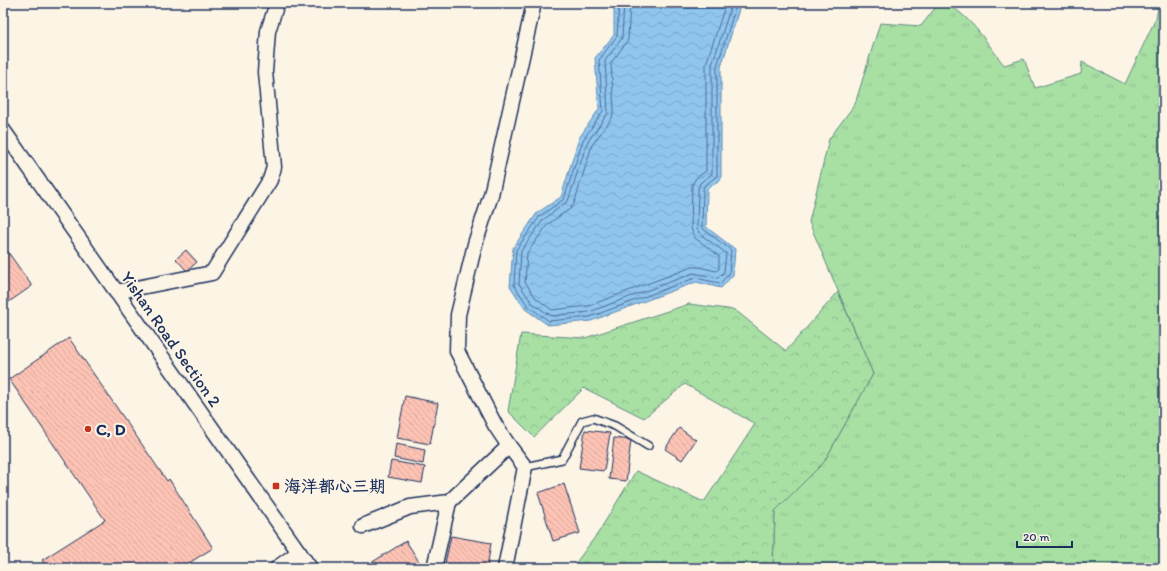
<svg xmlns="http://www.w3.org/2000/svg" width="1167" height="571" font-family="Itim,'LXGW WenKai TC',sans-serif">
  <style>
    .grass { fill: url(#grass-tufts); stroke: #628881 }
    .forest { fill: url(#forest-crowns); stroke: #628881 }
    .water { fill: url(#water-waves); stroke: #618ab4 }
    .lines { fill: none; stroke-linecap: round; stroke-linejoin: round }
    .shore { stroke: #4a6b98; stroke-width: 1 }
    .building { fill: url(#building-back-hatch); stroke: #1b2f5e }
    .lane-casing { stroke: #1b2f5e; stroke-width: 10 }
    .street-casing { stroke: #1b2f5e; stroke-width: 17 }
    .lane { stroke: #fcf5e5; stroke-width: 7 }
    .street { stroke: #fcf5e5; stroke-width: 14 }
    .poi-dot { fill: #c8321e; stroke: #fcf5e5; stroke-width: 1.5 }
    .labels { text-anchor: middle; stroke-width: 4; stroke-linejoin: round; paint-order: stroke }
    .street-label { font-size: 17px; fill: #1b2f5e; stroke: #fcf5e5 }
    .poi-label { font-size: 17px; font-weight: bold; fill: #1b2f5e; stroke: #fcf5e5; text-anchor: start }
  </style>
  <defs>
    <pattern id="grass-tufts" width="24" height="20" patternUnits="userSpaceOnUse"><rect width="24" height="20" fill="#a8e0a4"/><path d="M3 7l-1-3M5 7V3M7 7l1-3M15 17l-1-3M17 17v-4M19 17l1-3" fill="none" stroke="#90c090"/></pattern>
    <pattern id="forest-crowns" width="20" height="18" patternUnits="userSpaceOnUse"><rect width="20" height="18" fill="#a8e0a4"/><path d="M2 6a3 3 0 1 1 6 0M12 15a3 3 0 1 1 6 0" fill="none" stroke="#90c090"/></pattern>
    <pattern id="water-waves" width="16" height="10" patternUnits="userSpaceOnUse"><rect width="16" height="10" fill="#90c6ee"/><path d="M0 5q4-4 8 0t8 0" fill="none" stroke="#7caace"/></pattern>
    <pattern id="building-back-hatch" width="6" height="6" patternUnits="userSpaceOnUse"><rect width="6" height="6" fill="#fdc3b4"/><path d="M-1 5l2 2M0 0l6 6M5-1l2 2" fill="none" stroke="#d8a89d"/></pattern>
  </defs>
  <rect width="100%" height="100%" fill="#fcf5e5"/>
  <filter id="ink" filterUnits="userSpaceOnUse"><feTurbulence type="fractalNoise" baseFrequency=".025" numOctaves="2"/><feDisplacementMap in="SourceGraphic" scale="8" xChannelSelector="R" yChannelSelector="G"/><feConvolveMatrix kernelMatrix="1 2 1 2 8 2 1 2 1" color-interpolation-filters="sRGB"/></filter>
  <g filter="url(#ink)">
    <path class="grass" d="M939,3C962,3 990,47 1004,65L1024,59L1035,88L1081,74L1082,62L1125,84L1156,18L1159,3H1164V568H773L775,511L824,462L873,374L809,222L829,139L855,104L880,23L921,26Z"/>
    <path class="forest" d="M838,292L873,374L824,462L775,511L773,568H572L598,533L636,471L704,502L755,424L685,384L644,418L584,388L534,437L508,411L521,334L585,338L689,304L735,310L786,351Z"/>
    <path class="water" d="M616,3H741L721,67V179L707,189L706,227L735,249L733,275L721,288L696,282L591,321L548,325L525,309L510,286L513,248L537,213L561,197L579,138L599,109L595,58L614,35V6Z"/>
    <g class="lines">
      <g class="shore">
        <path d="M619,3L617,36L599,60L603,111L583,140L564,199L540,216L516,250L514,285L528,306L549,321L590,317L695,278L720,283L729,274L731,250L702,228L703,190L704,186L717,176V66L737,3"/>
        <path d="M624,3L622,38L605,61L608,113L587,143L568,201L543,220L521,251L519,284L532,303L551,316L589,312L694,273L718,278L724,272L726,253L700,234L697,229L698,189L700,183L712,174V65L732,3"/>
        <path d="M630,3L628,40L611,63L614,109L612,118L592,145L574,204L570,209L548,224L527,253L525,282L536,298L552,310L588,306L692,267H699L716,271L719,269V256L695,238L691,228L692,185L696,178L706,171V64L726,3"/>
      </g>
    </g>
    <g class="building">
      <path d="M3,245L32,286L3,306Z"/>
      <path d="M186,250L197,262L187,271L176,259Z"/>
      <path d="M69,338L167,481L169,479L213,548L181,568H47L42,560L105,520L9,379Z"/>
      <path d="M405,396L438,403L430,444L397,438Z"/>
      <path d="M679,428L696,440L682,460L665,449Z"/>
      <path d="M585,430L610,433L604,471L579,468Z"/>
      <path d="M614,438L631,440L626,481L609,479Z"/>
      <path d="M396,444L425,450L423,464L394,458Z"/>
      <path d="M391,461L425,467L422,483L388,477Z"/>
      <path d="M564,484L580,533L553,541L538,493Z"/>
      <path d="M451,536L491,543L487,568H444Z"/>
      <path d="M406,541L423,568H363Z"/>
    </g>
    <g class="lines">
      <defs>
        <path id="lane" d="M525,467L562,459L582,421L593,418L615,426L648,446"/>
        <g id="street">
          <path d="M3,130L310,568"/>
          <path d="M116,292L212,273L270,180L274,167L265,72L268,31L277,3"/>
          <path d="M363,526L410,507L449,502L509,446"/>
          <path d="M277,568L299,552"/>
          <path d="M434,568L449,502"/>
          <path d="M505,568L525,467L509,446L495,425L457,351L458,315L475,244L491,195L534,3"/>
        </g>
      </defs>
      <use href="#lane" class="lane-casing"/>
      <use href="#street" class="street-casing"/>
      <use href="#lane" class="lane"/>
      <use href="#street" class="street"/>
    </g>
  </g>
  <g class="poi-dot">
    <circle cx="88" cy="429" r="4"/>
    <rect x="272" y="482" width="8" height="8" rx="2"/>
  </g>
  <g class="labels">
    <g class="street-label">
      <text transform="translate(171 339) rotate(55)" y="6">Yishan Road Section 2</text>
    </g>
    <g class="poi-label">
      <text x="96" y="435">C, D</text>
      <text x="284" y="492">海洋都心三期</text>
    </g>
  </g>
  <rect width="1167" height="571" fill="none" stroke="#fcf5e5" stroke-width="16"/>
  <rect x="8" y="8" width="1151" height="555" fill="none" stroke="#1b2f5e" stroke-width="1.5" filter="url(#ink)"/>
  <path d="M1017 541v6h55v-6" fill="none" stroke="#1b2f5e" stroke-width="2"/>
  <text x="1023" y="541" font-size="12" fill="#1b2f5e" stroke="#fcf5e5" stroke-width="3" paint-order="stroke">20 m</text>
</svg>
